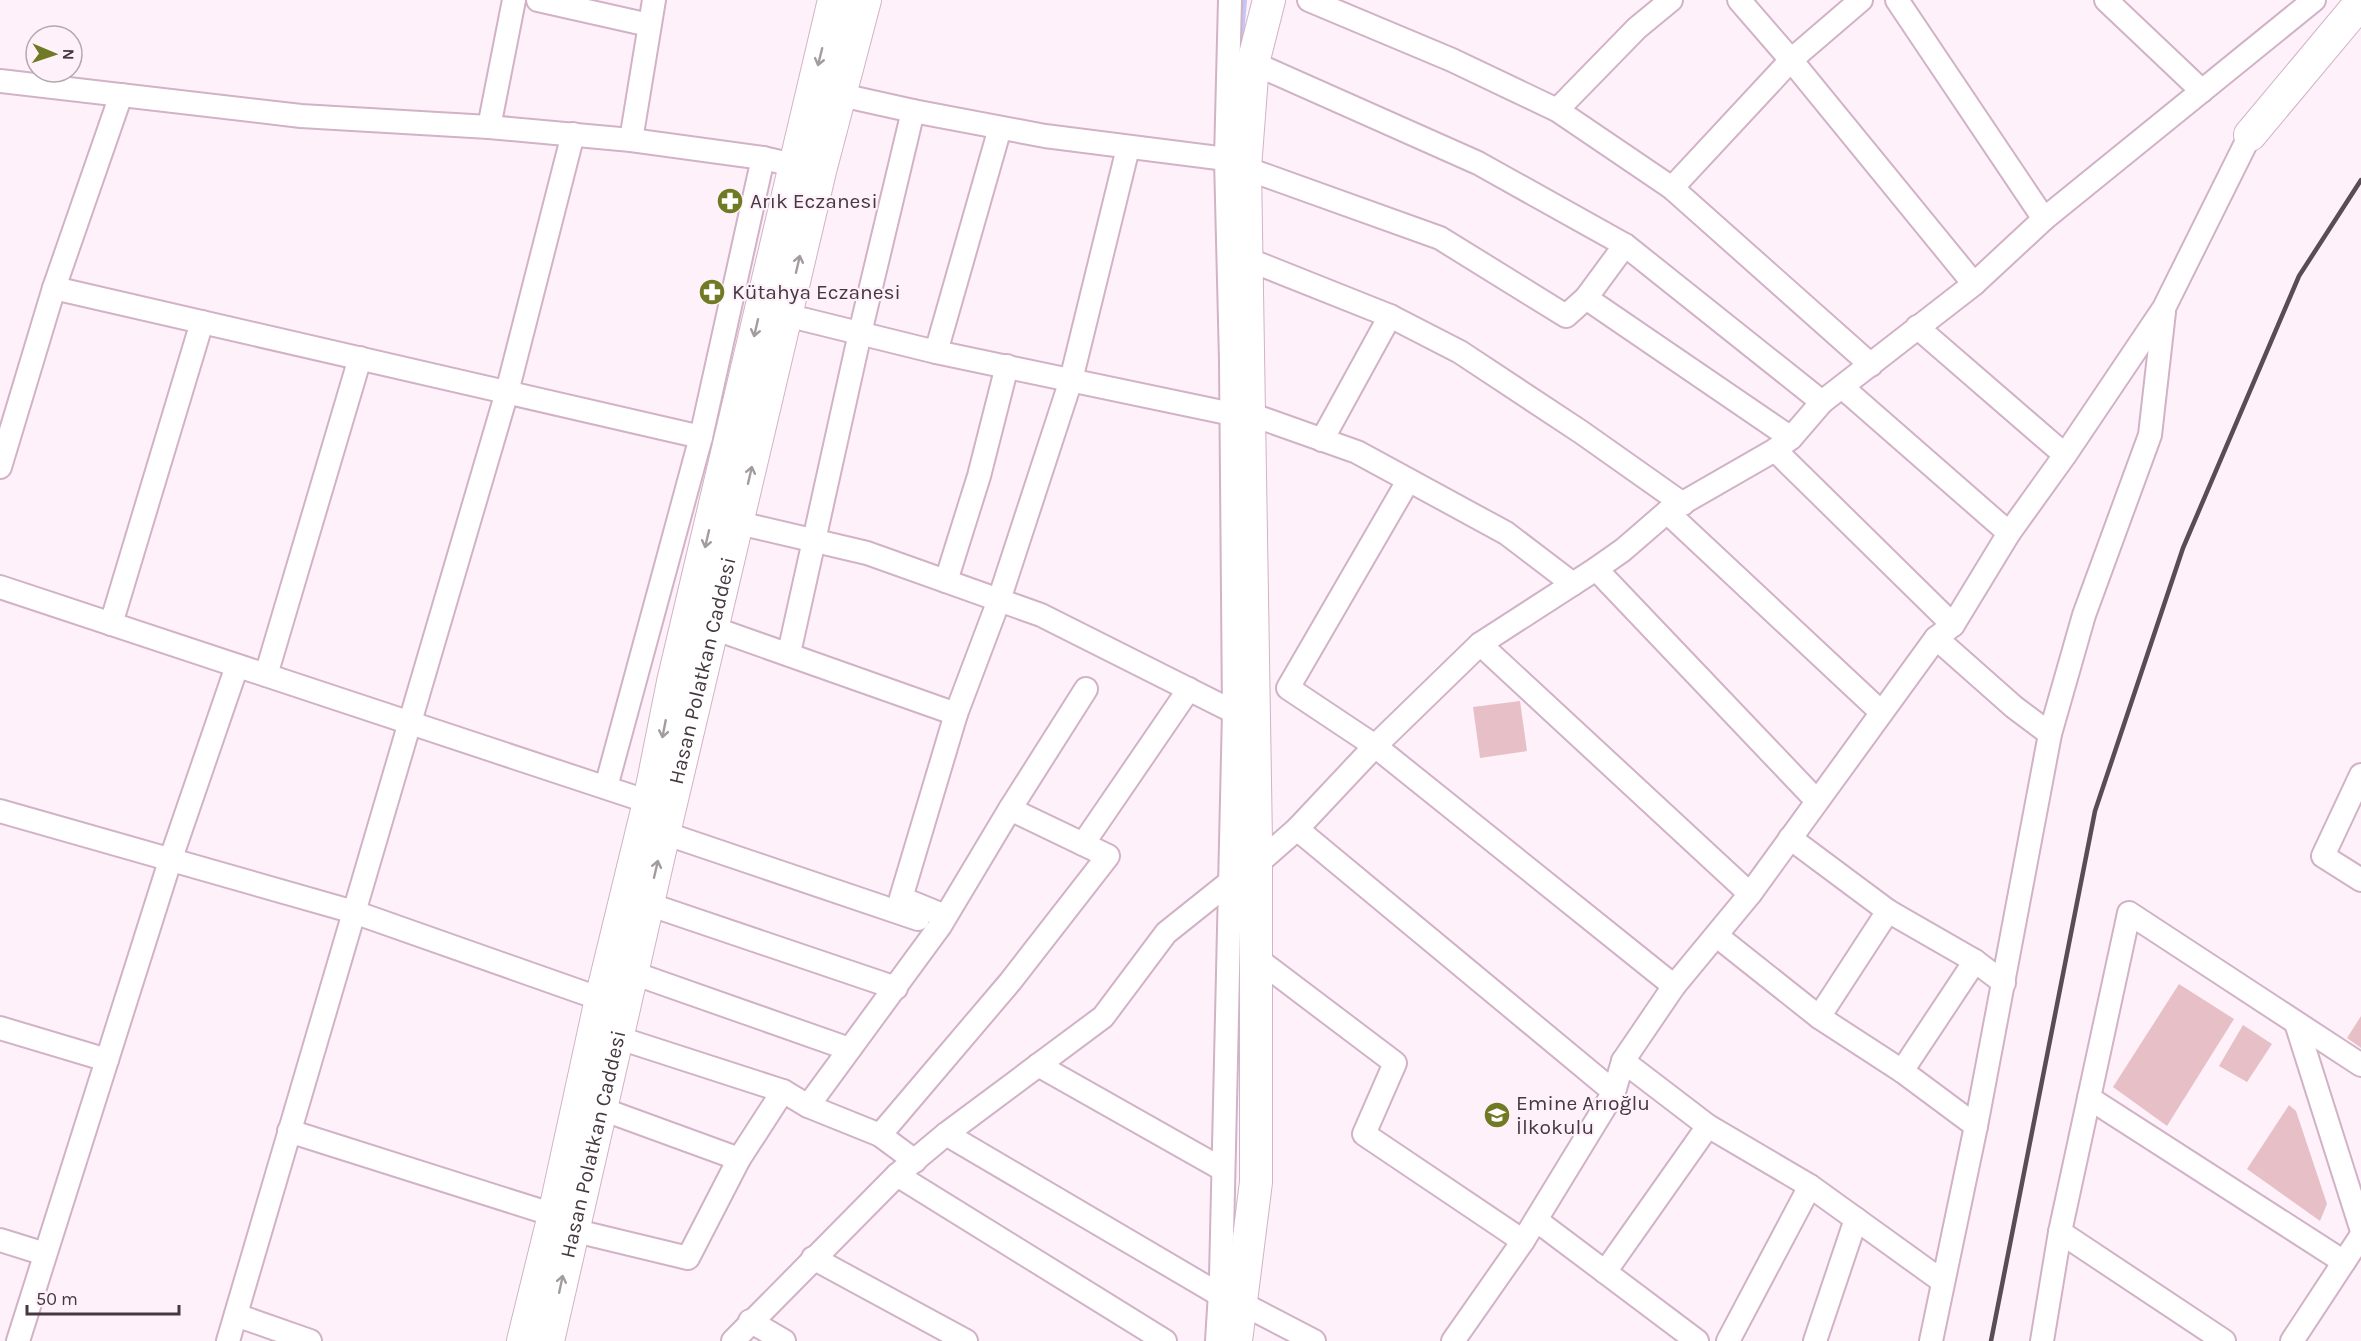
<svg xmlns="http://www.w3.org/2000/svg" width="2361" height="1341" font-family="Karla,sans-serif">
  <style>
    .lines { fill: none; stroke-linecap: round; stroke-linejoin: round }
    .stream { stroke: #c5c4f6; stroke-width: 6 }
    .building { fill: #e7c0c7 }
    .street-casing { stroke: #d1b2c6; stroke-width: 26 }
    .secondary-casing { stroke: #d1b2c6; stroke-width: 34 }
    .street { stroke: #fff; stroke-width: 22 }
    .secondary { stroke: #fff; stroke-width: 32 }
    .rail { stroke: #594c54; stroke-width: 4.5 }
    .oneway { stroke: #a29ca0 }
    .labels { text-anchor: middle; stroke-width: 4.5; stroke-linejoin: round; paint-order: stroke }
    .poi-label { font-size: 21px; fill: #453840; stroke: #fff1fa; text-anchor: start }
    .street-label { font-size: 21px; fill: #453840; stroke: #fff1fa }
  </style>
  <rect width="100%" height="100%" fill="#fff1fa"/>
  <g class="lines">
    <path class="stream" d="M1240,48L1244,0"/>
  </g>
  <g class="building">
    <path d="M1520,701L1527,751L1480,758L1473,707Z"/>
    <path d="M2179,984L2234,1019L2167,1126L2113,1087Z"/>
    <path d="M2361,1016V1048L2347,1038Z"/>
    <path d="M2243,1025L2272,1044L2247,1082L2219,1066Z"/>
    <path d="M2289,1105L2296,1111L2327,1204L2320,1221L2247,1169Z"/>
  </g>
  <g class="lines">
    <defs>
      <g id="street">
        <path d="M538,0L649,25"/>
        <path d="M1309,0L1452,60L1557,110L1672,188L1871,365"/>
        <path d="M1739,0L1791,60L1974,284"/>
        <path d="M1897,0L2044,219"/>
        <path d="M2106,0L2202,91"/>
        <path d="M1253,63L1478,163L1625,245L1822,402"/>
        <path d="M0,81L301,116L489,127L631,140L763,158L810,169"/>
        <path d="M841,95L913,111L1045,136L1226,159"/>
        <path d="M1557,110L1637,28L1671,0"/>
        <path d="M489,127L514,0"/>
        <path d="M631,140L654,0"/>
        <path d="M1245,168L1440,238L1566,316L1586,298L1791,438"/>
        <path d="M1672,188L1791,60L1861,0"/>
        <path d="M1247,259L1390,316L1460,352L1581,432L1683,504"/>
        <path d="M54,288L701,437"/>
        <path d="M1586,298L1625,245"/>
        <path d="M786,315L936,352L1232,414"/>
        <path d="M1917,327L2065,455"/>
        <path d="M936,352L1000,128"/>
        <path d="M1842,387L2009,533"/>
        <path d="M1250,414L1357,452L1506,533L1573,584"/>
        <path d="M1322,440L1390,316"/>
        <path d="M1775,450L1953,625"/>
        <path d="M0,467L54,288L121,95"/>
        <path d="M1408,481L1288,688L1375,746L1674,986"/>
        <path d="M1667,512L1881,712"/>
        <path d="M739,523L867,553L1041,615L1234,712"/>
        <path d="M1596,569L1817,801"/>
        <path d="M946,581L979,476L1007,366"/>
        <path d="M0,587L649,802"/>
        <path d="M111,624L202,322"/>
        <path d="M713,628L956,714"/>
        <path d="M1480,644L1750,894"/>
        <path d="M789,653L860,333L913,111"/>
        <path d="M266,675L360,358"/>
        <path d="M2050,734L2084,615L2150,435L2164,312"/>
        <path d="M2361,775L2323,856L2361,880"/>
        <path d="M606,787L701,437L763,158"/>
        <path d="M1010,809L1083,844L1189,689"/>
        <path d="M0,811L354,912L601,999"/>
        <path d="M1297,829L1614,1092"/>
        <path d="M664,833L918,919"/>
        <path d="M1790,838L1888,911L1975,961L2004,983"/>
        <path d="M1256,865L1297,829L1375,746L1480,644L1596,569L1623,550L1667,512L1775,450L1791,438L1822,402L1974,284L2044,219L2314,0"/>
        <path d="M648,904L896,988"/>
        <path d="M945,916L901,898L956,714L999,600L1071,380L1128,148"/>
        <path d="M1717,936L1819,1017L1902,1071L1976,1126"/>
        <path d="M1256,958L1395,1063L1364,1134L1523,1241"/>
        <path d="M633,973L849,1049"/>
        <path d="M1819,1017L1888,911"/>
        <path d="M2296,1023L2361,1228"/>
        <path d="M0,1028L107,1060"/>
        <path d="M616,1037L783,1091L808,1106L880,1135L915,1161"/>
        <path d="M1623,1061L1708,1126L1810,1186L1942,1281"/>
        <path d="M1038,1065L1222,1169"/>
        <path d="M1902,1071L1975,961"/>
        <path d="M2089,1098L2344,1262"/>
        <path d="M808,1106L940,926L1010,809L1086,689"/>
        <path d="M602,1109L739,1159"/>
        <path d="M289,1131L554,1215"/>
        <path d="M946,1134L1220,1295"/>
        <path d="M880,1135L1010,982L1108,856L1083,844"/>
        <path d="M897,1175L1165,1341"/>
        <path d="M1536,1220L1697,1341"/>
        <path d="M572,1230L688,1258L739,1159L783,1091"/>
        <path d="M2060,1232L2224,1341"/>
        <path d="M0,1240L45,1254"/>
        <path d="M813,1258L966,1341"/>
        <path d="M1605,1272L1708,1126"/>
        <path d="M1241,1303L1314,1341"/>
        <path d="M236,1315L310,1341"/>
        <path d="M750,1321L784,1341"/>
        <path d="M18,1341L170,861L237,666"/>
        <path d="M228,1341L507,392L573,134"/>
        <path d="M733,1341L897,1175L946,1134L1103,1017L1166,933L1231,881"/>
        <path d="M1217,1341L1221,1277L1234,712L1231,361L1226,159L1230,0"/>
        <path d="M1453,1341L1523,1241L1614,1092L1623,1061L1674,986L1750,894L1936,638L1953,625L2009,533L2065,455L2164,308L2250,135"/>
        <path d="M1728,1341L1810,1186"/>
        <path d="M1815,1341L1856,1219"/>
        <path d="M1931,1341L1976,1126L2050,734L2014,707L1936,638"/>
        <path d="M2042,1341L2060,1232L2129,913L2361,1065"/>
        <path d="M2292,1341L2361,1236"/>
      </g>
      <g id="secondary">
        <path d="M2250,135L2361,2"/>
        <path d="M523,1341L554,1215L601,999L649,802L673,682L834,0"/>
        <path id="s1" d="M548,1341L664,833L820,171L865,0"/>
        <path d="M1236,1341L1256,1182V842L1245,168L1253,63L1269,0"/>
      </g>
    </defs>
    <use href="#street" class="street-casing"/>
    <use href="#secondary" class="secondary-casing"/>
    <use href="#street" class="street"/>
    <use href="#secondary" class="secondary"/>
    <path class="rail" d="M1991,1341L2095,811L2183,548L2299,276L2361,180"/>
  </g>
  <defs><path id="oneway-shaft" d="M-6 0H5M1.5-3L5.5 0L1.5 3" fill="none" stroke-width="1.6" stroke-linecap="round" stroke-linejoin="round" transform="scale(1.5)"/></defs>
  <g class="oneway">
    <use href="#oneway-shaft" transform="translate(820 57) rotate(104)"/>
    <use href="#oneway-shaft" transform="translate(798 264) rotate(-77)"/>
    <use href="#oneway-shaft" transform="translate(756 328) rotate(103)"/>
    <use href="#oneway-shaft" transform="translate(750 475) rotate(-77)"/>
    <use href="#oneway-shaft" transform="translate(707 539) rotate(103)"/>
    <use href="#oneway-shaft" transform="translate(664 729) rotate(101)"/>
    <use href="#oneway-shaft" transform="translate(656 869) rotate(-77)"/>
    <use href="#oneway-shaft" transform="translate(561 1284) rotate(-78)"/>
  </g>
  <defs>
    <symbol id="pharmacy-disc" viewBox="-11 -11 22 22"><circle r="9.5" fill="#707923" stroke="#fff1fa"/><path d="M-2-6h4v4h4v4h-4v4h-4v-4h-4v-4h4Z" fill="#fff"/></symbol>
    <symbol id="school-disc" viewBox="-11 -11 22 22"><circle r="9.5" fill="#707923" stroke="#fff1fa"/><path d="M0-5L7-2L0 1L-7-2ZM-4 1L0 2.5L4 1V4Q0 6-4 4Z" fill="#fff"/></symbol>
  </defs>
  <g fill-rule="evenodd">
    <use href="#pharmacy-disc" x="715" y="186" width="30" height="30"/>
    <use href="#pharmacy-disc" x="697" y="277" width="30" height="30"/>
    <use href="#school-disc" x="1482" y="1100" width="30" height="30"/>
  </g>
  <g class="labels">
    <g class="poi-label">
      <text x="750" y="208">Arık Eczanesi</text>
      <text x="732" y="299">Kütahya Eczanesi</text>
      <text x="1516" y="1110">Emine Arıoğlu<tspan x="1516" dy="24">İlkokulu</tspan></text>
    </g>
    <g class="street-label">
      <text dy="7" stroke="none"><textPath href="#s1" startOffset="688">Hasan Polatkan Caddesi</textPath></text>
      <text dy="7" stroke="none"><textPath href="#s1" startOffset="202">Hasan Polatkan Caddesi</textPath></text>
    </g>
  </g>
  <g transform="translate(54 54) rotate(92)"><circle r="28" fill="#fff1fa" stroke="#b5a7b0" stroke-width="1.5"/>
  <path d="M0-4.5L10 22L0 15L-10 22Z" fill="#707923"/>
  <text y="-9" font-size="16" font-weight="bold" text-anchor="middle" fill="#453840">N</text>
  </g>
  <path d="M27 1305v9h152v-9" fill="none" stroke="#453840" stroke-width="3"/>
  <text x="36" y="1305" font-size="18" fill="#453840" stroke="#fff1fa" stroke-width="4.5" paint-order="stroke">50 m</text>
</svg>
